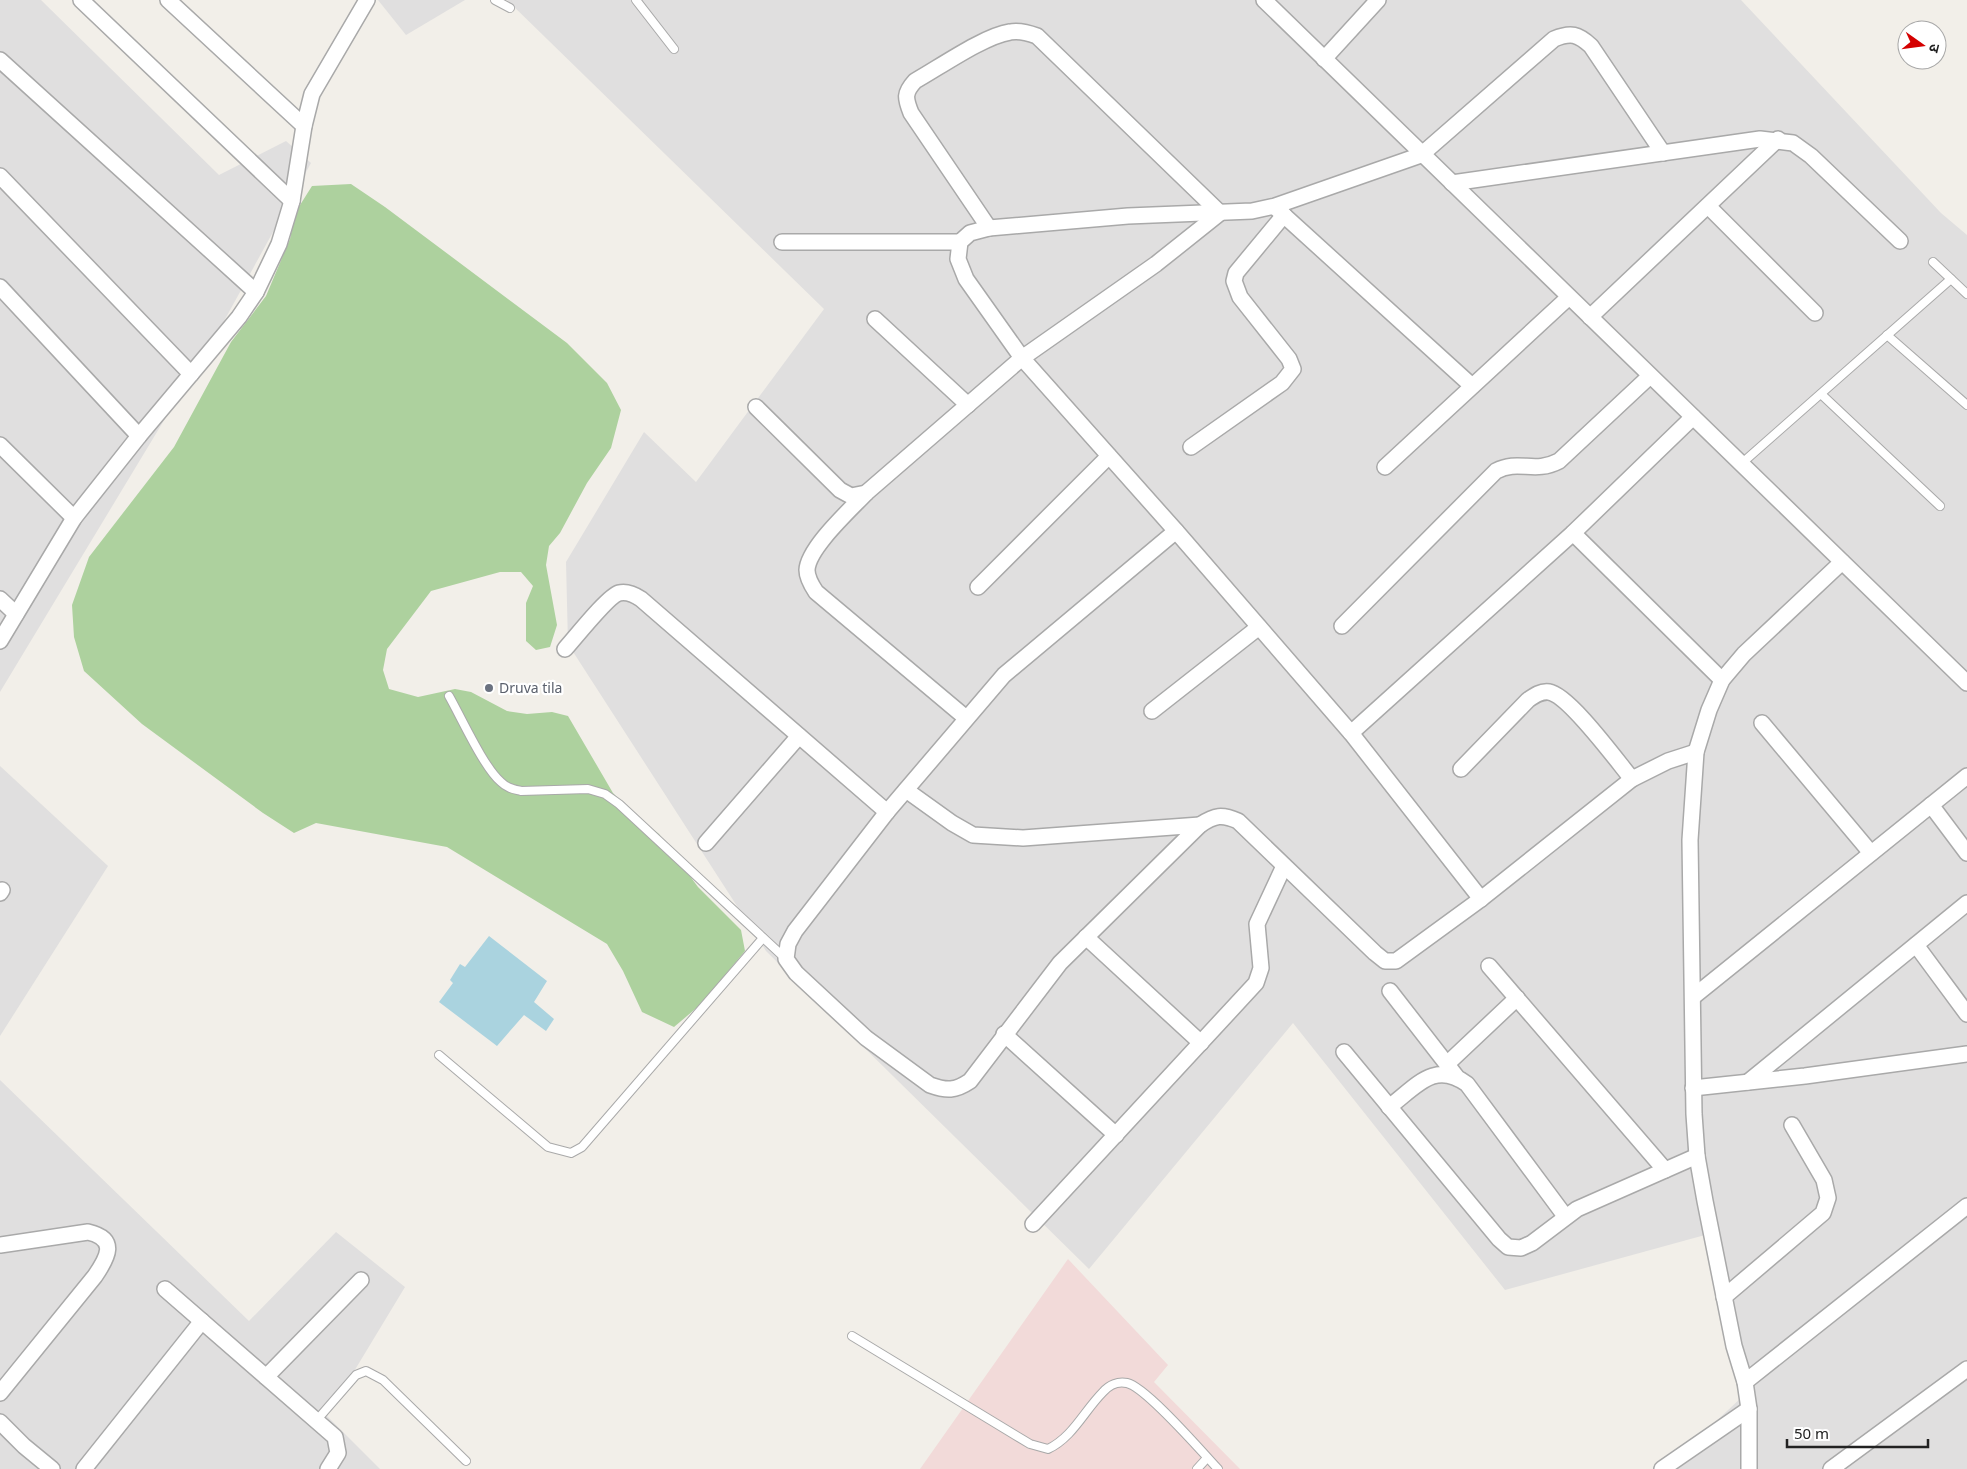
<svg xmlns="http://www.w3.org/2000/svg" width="1967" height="1469" font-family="'Noto Sans','Noto Sans Devanagari',sans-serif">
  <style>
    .residential { fill: #e0dfdf }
    .commercial { fill: #f2dad9 }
    .forest { fill: #add19e }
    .water { fill: #aad3df }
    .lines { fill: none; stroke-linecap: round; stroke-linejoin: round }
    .lane-casing { stroke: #a9a9a9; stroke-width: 10 }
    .street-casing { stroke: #a9a9a9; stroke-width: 18 }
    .lane { stroke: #fff; stroke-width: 8 }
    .street { stroke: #fff; stroke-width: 15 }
    .worship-dot { fill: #6b7280; stroke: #fff; stroke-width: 2 }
    .labels { text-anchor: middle; stroke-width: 4.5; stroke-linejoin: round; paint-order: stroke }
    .worship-label { font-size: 14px; fill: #5b616d; stroke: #fff; text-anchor: start }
  </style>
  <rect width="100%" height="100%" fill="#f2efe9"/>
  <g class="residential">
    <path d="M0,0H41L219,175L286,141L311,163L224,321L0,692Z"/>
    <path d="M378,0H465L406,35Z"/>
    <path d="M507,0H1741L1941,213L1967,235V1469H1665L1742,1397L1705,1235L1505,1290L1293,1023L1089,1269L766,951L568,644L566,562L644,432L696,482L824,309Z"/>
    <path d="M0,766L108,866L0,1036Z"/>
    <path d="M0,1080L249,1321L336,1232L405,1287L327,1416L380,1469H0Z"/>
  </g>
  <path class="commercial" d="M1068,1259L1168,1365L1154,1382L1240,1469H920Z"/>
  <path class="forest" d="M351,184L385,207L567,343L607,383L621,410L611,448L587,483L560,533L549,546L546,565L557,625L550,647L536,650L526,641V603L533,586L521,572H500L431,591L387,649L383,670L389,689L418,697L455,689L471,692L507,711L527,714L552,712L568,716L613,793L633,814L659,834L698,887L741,930L745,951L700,1005L674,1027L642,1012L623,971L607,944L447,847L316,823L294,833L263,813L142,724L84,671L74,637L72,605L89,557L174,447L231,342L266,296L290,239L295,213L312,186Z"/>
  <path class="water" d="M489,936L547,981L534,1002L554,1019L546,1031L524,1015L497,1046L439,1002L453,983L450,980L460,964L465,967Z"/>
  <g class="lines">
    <defs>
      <g id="lane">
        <path d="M495,0L510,8"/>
        <path d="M636,0L674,49"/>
        <path d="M1933,262L1967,294"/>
        <path d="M1887,335L1967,405"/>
        <path d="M1821,394L1940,506"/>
        <path d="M1741,464L1951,279"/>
        <path d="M449,696C461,717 484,768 501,782C507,788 513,789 521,791L588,789L605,794L619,804L786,959"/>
        <path d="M439,1055L548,1147L571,1153L582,1147L763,938"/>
        <path d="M852,1336L1015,1435L1030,1444L1048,1449C1073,1437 1084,1411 1103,1392C1109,1385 1118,1381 1127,1383C1146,1387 1202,1452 1218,1469"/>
        <path d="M316,1421L356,1375L366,1371L383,1380L466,1461"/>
        <path d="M1197,1469L1207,1458"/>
      </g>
      <g id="street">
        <path d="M81,0L292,201"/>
        <path d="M168,0L304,126"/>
        <path d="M1264,0L1967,683"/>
        <path d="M1324,59L1378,0"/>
        <path d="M0,60L256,292"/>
        <path d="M0,176L191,374"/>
        <path d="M1452,183L1760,139L1793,143L1811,156L1900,241"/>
        <path d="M1708,206L1815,313"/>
        <path d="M1277,209L1472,386"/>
        <path d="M782,242H960"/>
        <path d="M0,287L139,436"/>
        <path d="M1590,317L1778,139"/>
        <path d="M875,319L968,405"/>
        <path d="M756,407L840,490L851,496L866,493L1022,358L1156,264L1220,213L1037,36C1029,33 1019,30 1010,32C984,36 940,67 915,81C904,93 905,98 911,113L989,228"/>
        <path d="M0,445L74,518"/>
        <path d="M1191,447L1282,383L1293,369L1289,359L1240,297L1234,281L1236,273L1284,215"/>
        <path d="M1385,467L1569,297"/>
        <path d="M866,493C850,510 808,548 807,570C807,578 812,586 816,592L966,718"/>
        <path d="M1176,531L1004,675L887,812L795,931L788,944L786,959L796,973L866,1038L930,1085C947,1091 955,1091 970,1081L1060,963L1200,825C1215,815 1222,814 1238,821L1375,953L1385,961H1396L1481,899L1632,779L1668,761L1696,752"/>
        <path d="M1573,533L1722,680"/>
        <path d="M978,587L1109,456"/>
        <path d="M0,599L16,614"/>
        <path d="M1342,626L1496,471C1519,459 1534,474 1559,461L1650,376"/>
        <path d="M0,641L74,518L139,436L239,317L256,292L279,244L292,201L304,126L312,94L367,0"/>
        <path d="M565,649C575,638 608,596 619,593C627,591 635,595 641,599L887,812"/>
        <path d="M1152,711L1259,627"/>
        <path d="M1762,723L1871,853"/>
        <path d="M1351,733L1573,533L1693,417"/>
        <path d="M1461,769L1528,700C1535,695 1541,691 1549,692C1569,695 1617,761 1632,779"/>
        <path d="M906,790L952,823L973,835L1023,838L1200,825"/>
        <path d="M1931,805L1967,853"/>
        <path d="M706,843L799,736"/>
        <path d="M0,893L2,890"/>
        <path d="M1481,899L1351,733L1176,531L1022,358L966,279L958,259L960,242L970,233L989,228L1128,216L1252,211L1275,206L1421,155L1554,39C1571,32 1578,34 1591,46L1663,153"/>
        <path d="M1086,937L1201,1043"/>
        <path d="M1916,945L1967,1014"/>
        <path d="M1489,966L1665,1170"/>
        <path d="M1390,991L1456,1076"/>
        <path d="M1693,997L1967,776"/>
        <path d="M1004,1034L1116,1135"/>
        <path d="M1344,1052L1499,1239L1508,1247L1521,1248L1532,1243L1577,1209L1697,1156"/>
        <path d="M1447,1064L1517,998"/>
        <path d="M1748,1082L1967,903"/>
        <path d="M1693,1088L1805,1076L1967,1054"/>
        <path d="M1389,1107C1416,1087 1434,1060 1467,1084L1565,1216"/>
        <path d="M1033,1224L1256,983L1261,968L1257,924L1284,866"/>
        <path d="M0,1245L88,1232C118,1239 108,1257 95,1276L0,1393"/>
        <path d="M165,1289L335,1437L338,1453L328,1469"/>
        <path d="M1724,1297L1823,1213L1828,1198L1824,1180L1792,1125"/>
        <path d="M266,1377L361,1280"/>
        <path d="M1745,1382L1967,1206"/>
        <path d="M0,1422L24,1446L52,1469"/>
        <path d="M84,1469L202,1321"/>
        <path d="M1662,1469L1749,1409"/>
        <path d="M1749,1469V1409L1745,1382L1734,1346L1705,1201L1697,1156L1694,1114L1690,840L1696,752L1709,710L1722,680L1744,654L1842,562"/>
        <path d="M1831,1469L1967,1369"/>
      </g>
    </defs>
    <use href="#lane" class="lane-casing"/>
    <use href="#street" class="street-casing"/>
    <use href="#lane" class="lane"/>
    <use href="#street" class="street"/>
  </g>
  <circle class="worship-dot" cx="489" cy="688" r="5"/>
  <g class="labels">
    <g class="worship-label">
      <text x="499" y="693">Druva tila</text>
    </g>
  </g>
  <g transform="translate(1922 45) rotate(104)"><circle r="24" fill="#ffffff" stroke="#a7a7a7"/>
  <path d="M0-4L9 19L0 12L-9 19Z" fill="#d40000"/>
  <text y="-8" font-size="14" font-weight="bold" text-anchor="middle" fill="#222222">उ</text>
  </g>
  <path d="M1787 1439v8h141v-8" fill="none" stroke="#222222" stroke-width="2.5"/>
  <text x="1794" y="1439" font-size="15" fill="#222222" stroke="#ffffff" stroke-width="4" paint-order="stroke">50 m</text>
</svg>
